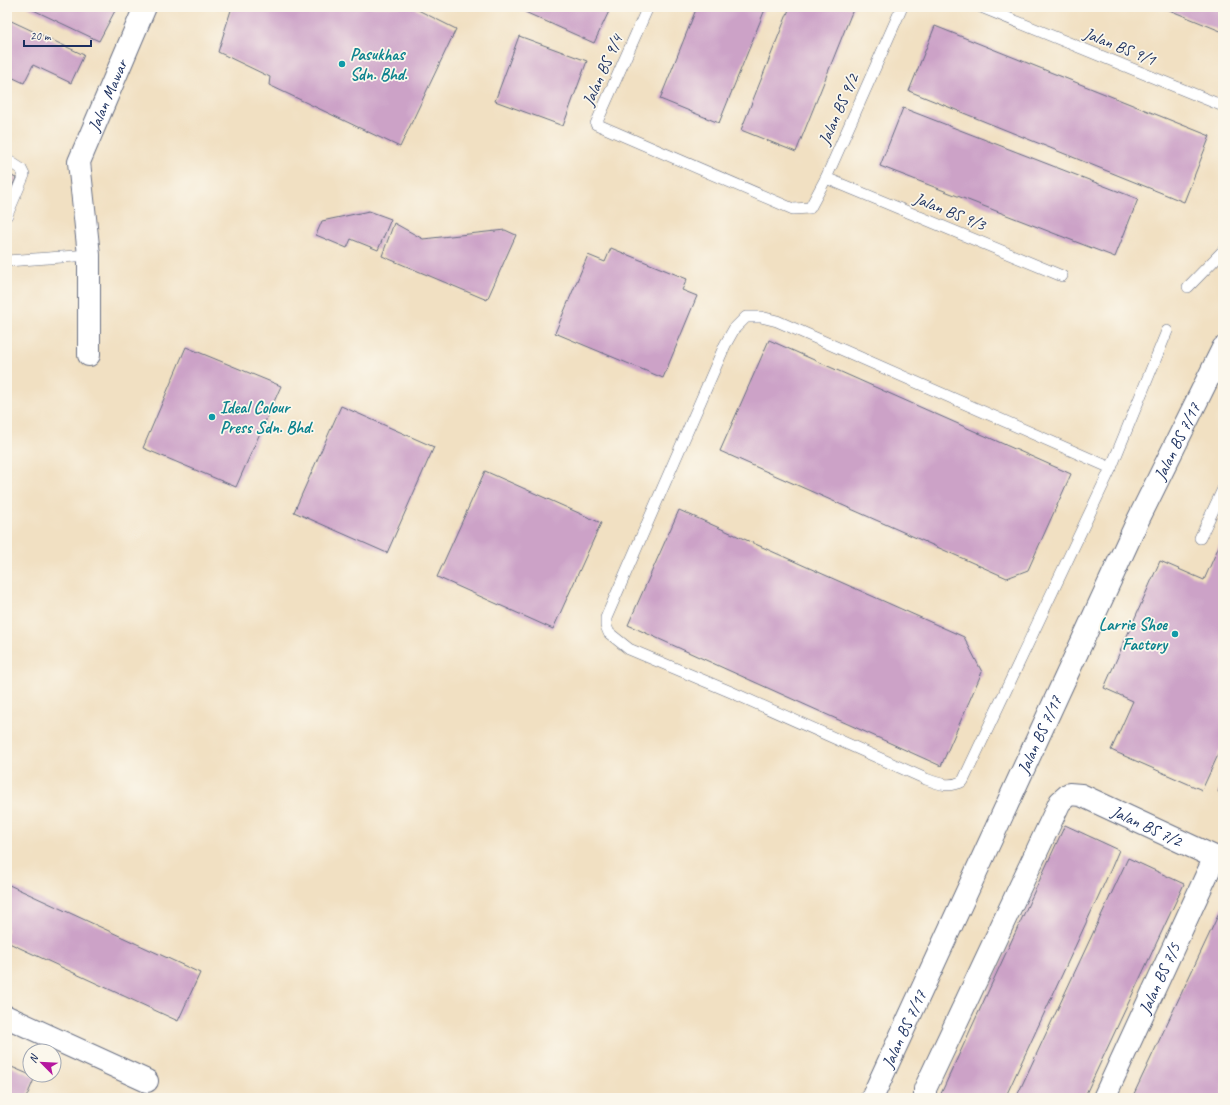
<svg xmlns="http://www.w3.org/2000/svg" width="1230" height="1105" font-family="Caveat,sans-serif">
  <style>
    .building { fill: #cca2c7 }
    .lines { fill: none; stroke-linecap: round; stroke-linejoin: round }
    .service-casing { stroke: #666d81; stroke-width: 12 }
    .minor-casing { stroke: #666d81; stroke-width: 24 }
    .service { stroke: #fff; stroke-width: 11 }
    .minor { stroke: #fff; stroke-width: 22 }
    .culture-dot { fill: #0f9aa8; stroke: #fbf7ec; stroke-width: 1.5 }
    .labels { text-anchor: middle; stroke-width: 3.5; stroke-linejoin: round; paint-order: stroke }
    .street-label { font-size: 17px; fill: #1b2f5e; stroke: #fbf7ec }
    .culture-label { font-size: 17px; font-weight: bold; fill: #0d838f; stroke: #fbf7ec; text-anchor: start }
  </style>
  <rect width="100%" height="100%" fill="#fbf7ec"/>
  <filter id="ink" filterUnits="userSpaceOnUse"><feTurbulence type="fractalNoise" baseFrequency=".025" numOctaves="2"/><feDisplacementMap in="SourceGraphic" scale="8" xChannelSelector="R" yChannelSelector="G"/><feConvolveMatrix kernelMatrix="1 2 1 2 8 2 1 2 1" color-interpolation-filters="sRGB"/></filter>
  <filter id="wash" filterUnits="userSpaceOnUse"><feTurbulence type="fractalNoise" baseFrequency=".012" numOctaves="4" result="noise"/><feDisplacementMap in="SourceGraphic" scale="16" xChannelSelector="R" yChannelSelector="G"/><feGaussianBlur stdDeviation="0.9" result="paint"/><feColorMatrix in="noise" values="0 0 0 0 0 0 0 0 0 0 0 0 0 0 0 0 0 1.4 0 .05"/><feComposite in="paint" operator="in"/></filter>
  <g filter="url(#wash)">
    <rect width="100%" height="100%" fill="#f1e0c2"/>
    <g id="blocks">
      <g class="building">
        <path d="M27,7H117L99,41Z"/>
        <path d="M232,7H412L456,29L400,147L269,85L270,77L218,52Z"/>
        <path d="M528,7H611L594,43L525,12Z"/>
        <path d="M697,7H766L719,123L660,99Z"/>
        <path d="M790,7H854L796,152L741,130Z"/>
        <path d="M1162,7H1223V32Z"/>
        <path d="M7,19L84,55L71,83L33,65L24,83L7,75Z"/>
        <path d="M935,26L1210,136L1184,202L909,91Z"/>
        <path d="M519,36L587,61L563,126L495,101Z"/>
        <path d="M903,108L1138,199L1115,257L880,166Z"/>
        <path d="M7,174L16,178L7,198Z"/>
        <path d="M369,211L391,219L378,250L351,239L347,248L316,235L322,221Z"/>
        <path d="M394,223L423,239L505,230L516,235L487,300L382,256Z"/>
        <path d="M611,248L687,279L682,290L697,296L663,378L555,333L588,255L605,262Z"/>
        <path d="M769,340L1071,474L1028,570L1007,578L720,451Z"/>
        <path d="M186,347L281,386L236,487L143,448Z"/>
        <path d="M341,406L434,447L387,553L294,512Z"/>
        <path d="M485,471L601,523L553,629L437,577Z"/>
        <path d="M679,510L964,637L982,672L941,766L628,625Z"/>
        <path d="M1223,537V744L1202,790L1111,750L1133,701L1104,688L1160,561L1204,580Z"/>
        <path d="M1223,780V794L1218,792Z"/>
        <path d="M1065,825L1119,850L1111,869L1005,1098H939Z"/>
        <path d="M1128,858L1184,884L1084,1098H1016Z"/>
        <path d="M7,884L200,973L178,1021L7,942Z"/>
        <path d="M1223,905V1098H1132Z"/>
        <path d="M7,1065L35,1077L26,1098H7Z"/>
      </g>
    </g>
  </g>
  <g filter="url(#ink)">
    <use href="#blocks" fill-opacity="0" stroke="#666d81" stroke-width="1"/>
    <g class="lines">
      <defs>
        <g id="service">
          <path d="M648,7L596,124L793,209L810,208L826,178L902,7"/>
          <path d="M981,7L1223,106"/>
          <path d="M7,160L21,169L24,175L7,215"/>
          <path d="M826,178L1062,276"/>
          <path d="M7,261L89,255"/>
          <path d="M1188,287L1223,251"/>
          <path d="M746,317H761L777,321L1111,468L963,781C950,788 939,784 926,779L731,692L629,649L609,633L606,626V618L725,345L734,329Z"/>
          <path d="M1111,468L1167,331"/>
          <path d="M1200,538L1223,489"/>
        </g>
        <g id="minor">
          <path id="s1" d="M89,355V255L79,162L145,7"/>
          <path d="M7,1017L147,1081"/>
          <path id="s2" d="M872,1098L1138,520L1223,348"/>
          <path id="s3" d="M925,1098V1089L1060,802L1069,794L1081,795L1223,861"/>
          <path id="s4" d="M1104,1098L1215,857"/>
        </g>
      </defs>
      <use href="#service" class="service-casing"/>
      <use href="#minor" class="minor-casing"/>
      <use href="#service" class="service"/>
      <use href="#minor" class="minor"/>
    </g>
  </g>
  <g class="culture-dot">
    <circle cx="342" cy="64" r="4"/>
    <circle cx="212" cy="417" r="4"/>
    <circle cx="1175" cy="634" r="4"/>
  </g>
  <g class="labels">
    <g class="street-label">
      <text transform="translate(1120 46) rotate(22)" y="6">Jalan BS 9/1</text>
      <text transform="translate(602 70) rotate(-66)" y="6">Jalan BS 9/4</text>
      <text dy="6" stroke="none"><textPath href="#s1" startOffset="266">Jalan Mawar</textPath></text>
      <text transform="translate(838 109) rotate(-66)" y="6">Jalan BS 9/2</text>
      <text transform="translate(950 211) rotate(22)" y="6">Jalan BS 9/3</text>
      <text dy="6" stroke="none"><textPath href="#s2" startOffset="724">Jalan BS 7/17</textPath></text>
      <text dy="6" stroke="none"><textPath href="#s2" startOffset="400">Jalan BS 7/17</textPath></text>
      <text dy="6" stroke="none"><textPath href="#s3" startOffset="423">Jalan BS 7/2</textPath></text>
      <text dy="6" stroke="none"><textPath href="#s4" startOffset="132">Jalan BS 7/5</textPath></text>
      <text dy="6" stroke="none"><textPath href="#s2" startOffset="76">Jalan BS 7/17</textPath></text>
    </g>
    <g class="culture-label">
      <text x="350" y="60">Pasukhas<tspan x="350" dy="20">Sdn. Bhd.</tspan></text>
      <text x="220" y="413">Ideal Colour<tspan x="220" dy="20">Press Sdn. Bhd.</tspan></text>
      <text x="1167" y="630" text-anchor="end">Larrie Shoe<tspan x="1167" dy="20">Factory</tspan></text>
    </g>
  </g>
  <rect width="1230" height="1105" fill="none" stroke="#fbf7ec" stroke-width="24"/>
  <g transform="translate(42 1063) rotate(294)"><circle r="19" fill="#fbf7ec" stroke="#a1a7b3"/>
  <path d="M0-3L7 15L0 10L-7 15Z" fill="#b5179e"/>
  <text y="-6" font-size="11" font-weight="bold" text-anchor="middle" fill="#1b2f5e">N</text>
  </g>
  <path d="M24 40v6h67v-6" fill="none" stroke="#1b2f5e" stroke-width="2"/>
  <text x="30" y="40" font-size="12" fill="#1b2f5e" stroke="#fbf7ec" stroke-width="3" paint-order="stroke">20 m</text>
</svg>
